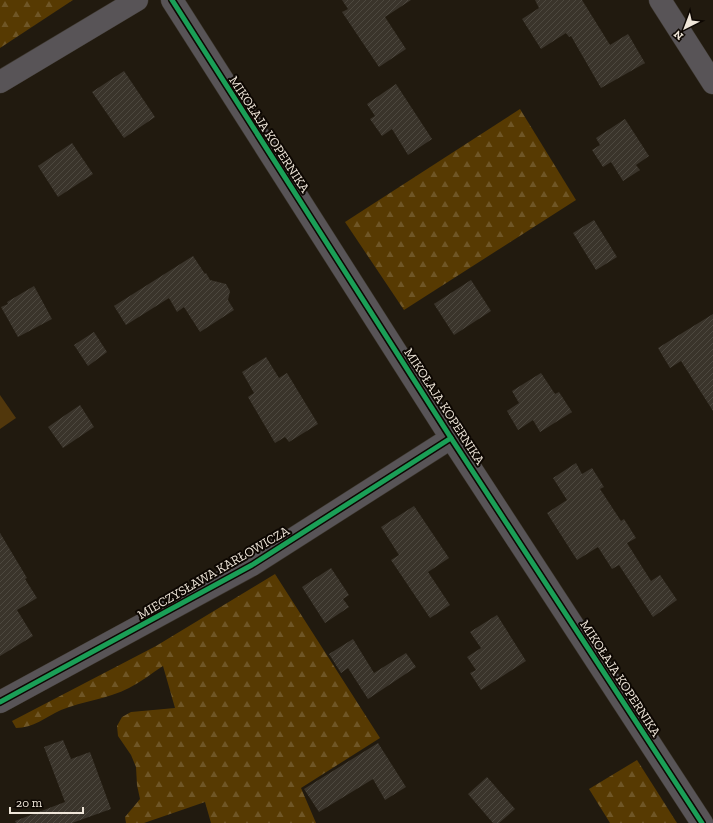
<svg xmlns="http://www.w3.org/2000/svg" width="713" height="823" font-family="'Zilla Slab',serif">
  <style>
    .grass { fill: #51370c }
    .forest { fill: url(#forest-firs) }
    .building { fill: url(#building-hatch) }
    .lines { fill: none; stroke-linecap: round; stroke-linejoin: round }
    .minor-casing { stroke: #3c362d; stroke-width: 23 }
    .minor { stroke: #585457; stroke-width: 22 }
    .cycleway-casing { stroke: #0d0702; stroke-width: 8 }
    .cycleway { stroke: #1a9f57; stroke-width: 5 }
    .labels { text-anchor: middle; stroke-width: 4; stroke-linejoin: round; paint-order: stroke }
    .street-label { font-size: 13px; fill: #efe6d9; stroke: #0d0702 }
  </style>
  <defs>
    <pattern id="forest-firs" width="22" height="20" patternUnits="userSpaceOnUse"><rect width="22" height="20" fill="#573a02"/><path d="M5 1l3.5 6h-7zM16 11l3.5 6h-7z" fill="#6f5626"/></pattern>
    <pattern id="building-hatch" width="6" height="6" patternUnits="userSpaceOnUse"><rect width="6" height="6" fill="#3a342b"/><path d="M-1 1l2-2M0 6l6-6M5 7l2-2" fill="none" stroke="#4d483f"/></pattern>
  </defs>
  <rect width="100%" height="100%" fill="#211a0f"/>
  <path class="grass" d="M0,395L16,418L0,429Z"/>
  <g class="forest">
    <path d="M0,0H73L0,48Z"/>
    <path d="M520,109L576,200L404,310L345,222Z"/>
    <path d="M275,574L380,738L301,788L316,823H211L205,802L144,823H126L125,817L140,799L137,785L136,767L131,755L118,736L117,726L122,717L131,712L175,708L163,666C152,673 141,682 129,688C108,699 83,701 61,710C46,717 33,728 16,728L12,721L156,646Z"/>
    <path d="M637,760L677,823H610L589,789Z"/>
  </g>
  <g class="building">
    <path d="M342,0H411L385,17L406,49L379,67L342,12L348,9Z"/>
    <path d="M535,0H582L610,45L628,34L645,63L601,88L571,36L569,37L566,33L541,49L522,19L539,8Z"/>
    <path d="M124,71L155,117L124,138L92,92Z"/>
    <path d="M396,84L432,139L408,155L392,129L382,136L370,119L375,116L367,104Z"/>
    <path d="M625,119L649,156L636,165L640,170L623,181L611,162L603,167L592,150L600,145L596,138Z"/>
    <path d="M72,143L93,174L58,197L38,166Z"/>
    <path d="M594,220L617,257L596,270L573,233Z"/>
    <path d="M193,256L205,274L206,273L210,280L226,284L230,291L228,300L234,310L200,332L184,307L177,312L169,298L126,325L114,306Z"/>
    <path d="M471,280L491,311L454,335L434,304Z"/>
    <path d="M34,286L52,319L18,337L1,307L8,304L7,302Z"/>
    <path d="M713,314V411L681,361L670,368L658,348Z"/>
    <path d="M94,332L107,352L88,366L74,345Z"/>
    <path d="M266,357L279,378L287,373L318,424L289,442L285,437L275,443L248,397L254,393L242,372Z"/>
    <path d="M541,373L555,394L559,392L572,412L540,432L533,420L518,430L507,411L519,403L512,391Z"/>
    <path d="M80,405L94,427L63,448L48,427Z"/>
    <path d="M576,463L582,474L592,468L604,487L600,489L621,521L624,519L636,538L627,543L651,581L660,575L677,600L653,617L619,565L612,569L598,547L577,560L547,513L567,500L553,478Z"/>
    <path d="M414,506L449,558L428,572L450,605L430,618L391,560L399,555L381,527Z"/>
    <path d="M0,533L27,578L25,579L37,598L17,610L33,636L0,656Z"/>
    <path d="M331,568L349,595L343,599L349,607L325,623L302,587Z"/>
    <path d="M497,615L526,661L481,690L470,673L476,670L467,657L481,648L470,632Z"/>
    <path d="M353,639L374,673L406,653L416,667L368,699L348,668L341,673L329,654Z"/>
    <path d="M63,740L71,759L90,752L111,809L72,823H16L15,821L65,802L44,747Z"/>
    <path d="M378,743L406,787L385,800L373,779L319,812L304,789Z"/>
    <path d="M487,777L515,809L499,823H493L468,794Z"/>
  </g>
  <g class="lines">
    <defs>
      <g id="minor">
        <path d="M172,0L451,438L702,823"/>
        <path d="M660,0L713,83"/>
        <path d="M0,82L137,0"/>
        <path d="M0,702L252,565L451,438"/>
      </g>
    </defs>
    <use href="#minor" class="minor-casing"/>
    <use href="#minor" class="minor"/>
    <defs>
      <g id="cycleway">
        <path d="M172,0L451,438L702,823"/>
        <path d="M0,702L252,565L451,438"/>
      </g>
    </defs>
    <use href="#cycleway" class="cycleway-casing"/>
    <use href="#cycleway" class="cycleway"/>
  </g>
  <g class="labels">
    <g class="street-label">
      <text transform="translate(270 134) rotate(57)" y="5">MIKOŁAJA KOPERNIKA</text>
      <text transform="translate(445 406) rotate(57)" y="5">MIKOŁAJA KOPERNIKA</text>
      <text transform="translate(213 572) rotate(-30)" y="5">MIECZYSŁAWA KARŁOWICZA</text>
      <text transform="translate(621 678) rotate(57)" y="5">MIKOŁAJA KOPERNIKA</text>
    </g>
  </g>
  <g transform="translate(685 28) rotate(222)" stroke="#0d0702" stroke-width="3" paint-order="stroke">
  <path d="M0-3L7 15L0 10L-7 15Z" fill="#efe6d9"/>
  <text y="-6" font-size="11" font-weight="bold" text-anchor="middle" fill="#efe6d9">N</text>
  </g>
  <path d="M10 807v6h73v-6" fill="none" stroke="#efe6d9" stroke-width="2"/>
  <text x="16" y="807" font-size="12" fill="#efe6d9" stroke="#0d0702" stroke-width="3" paint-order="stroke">20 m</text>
</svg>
